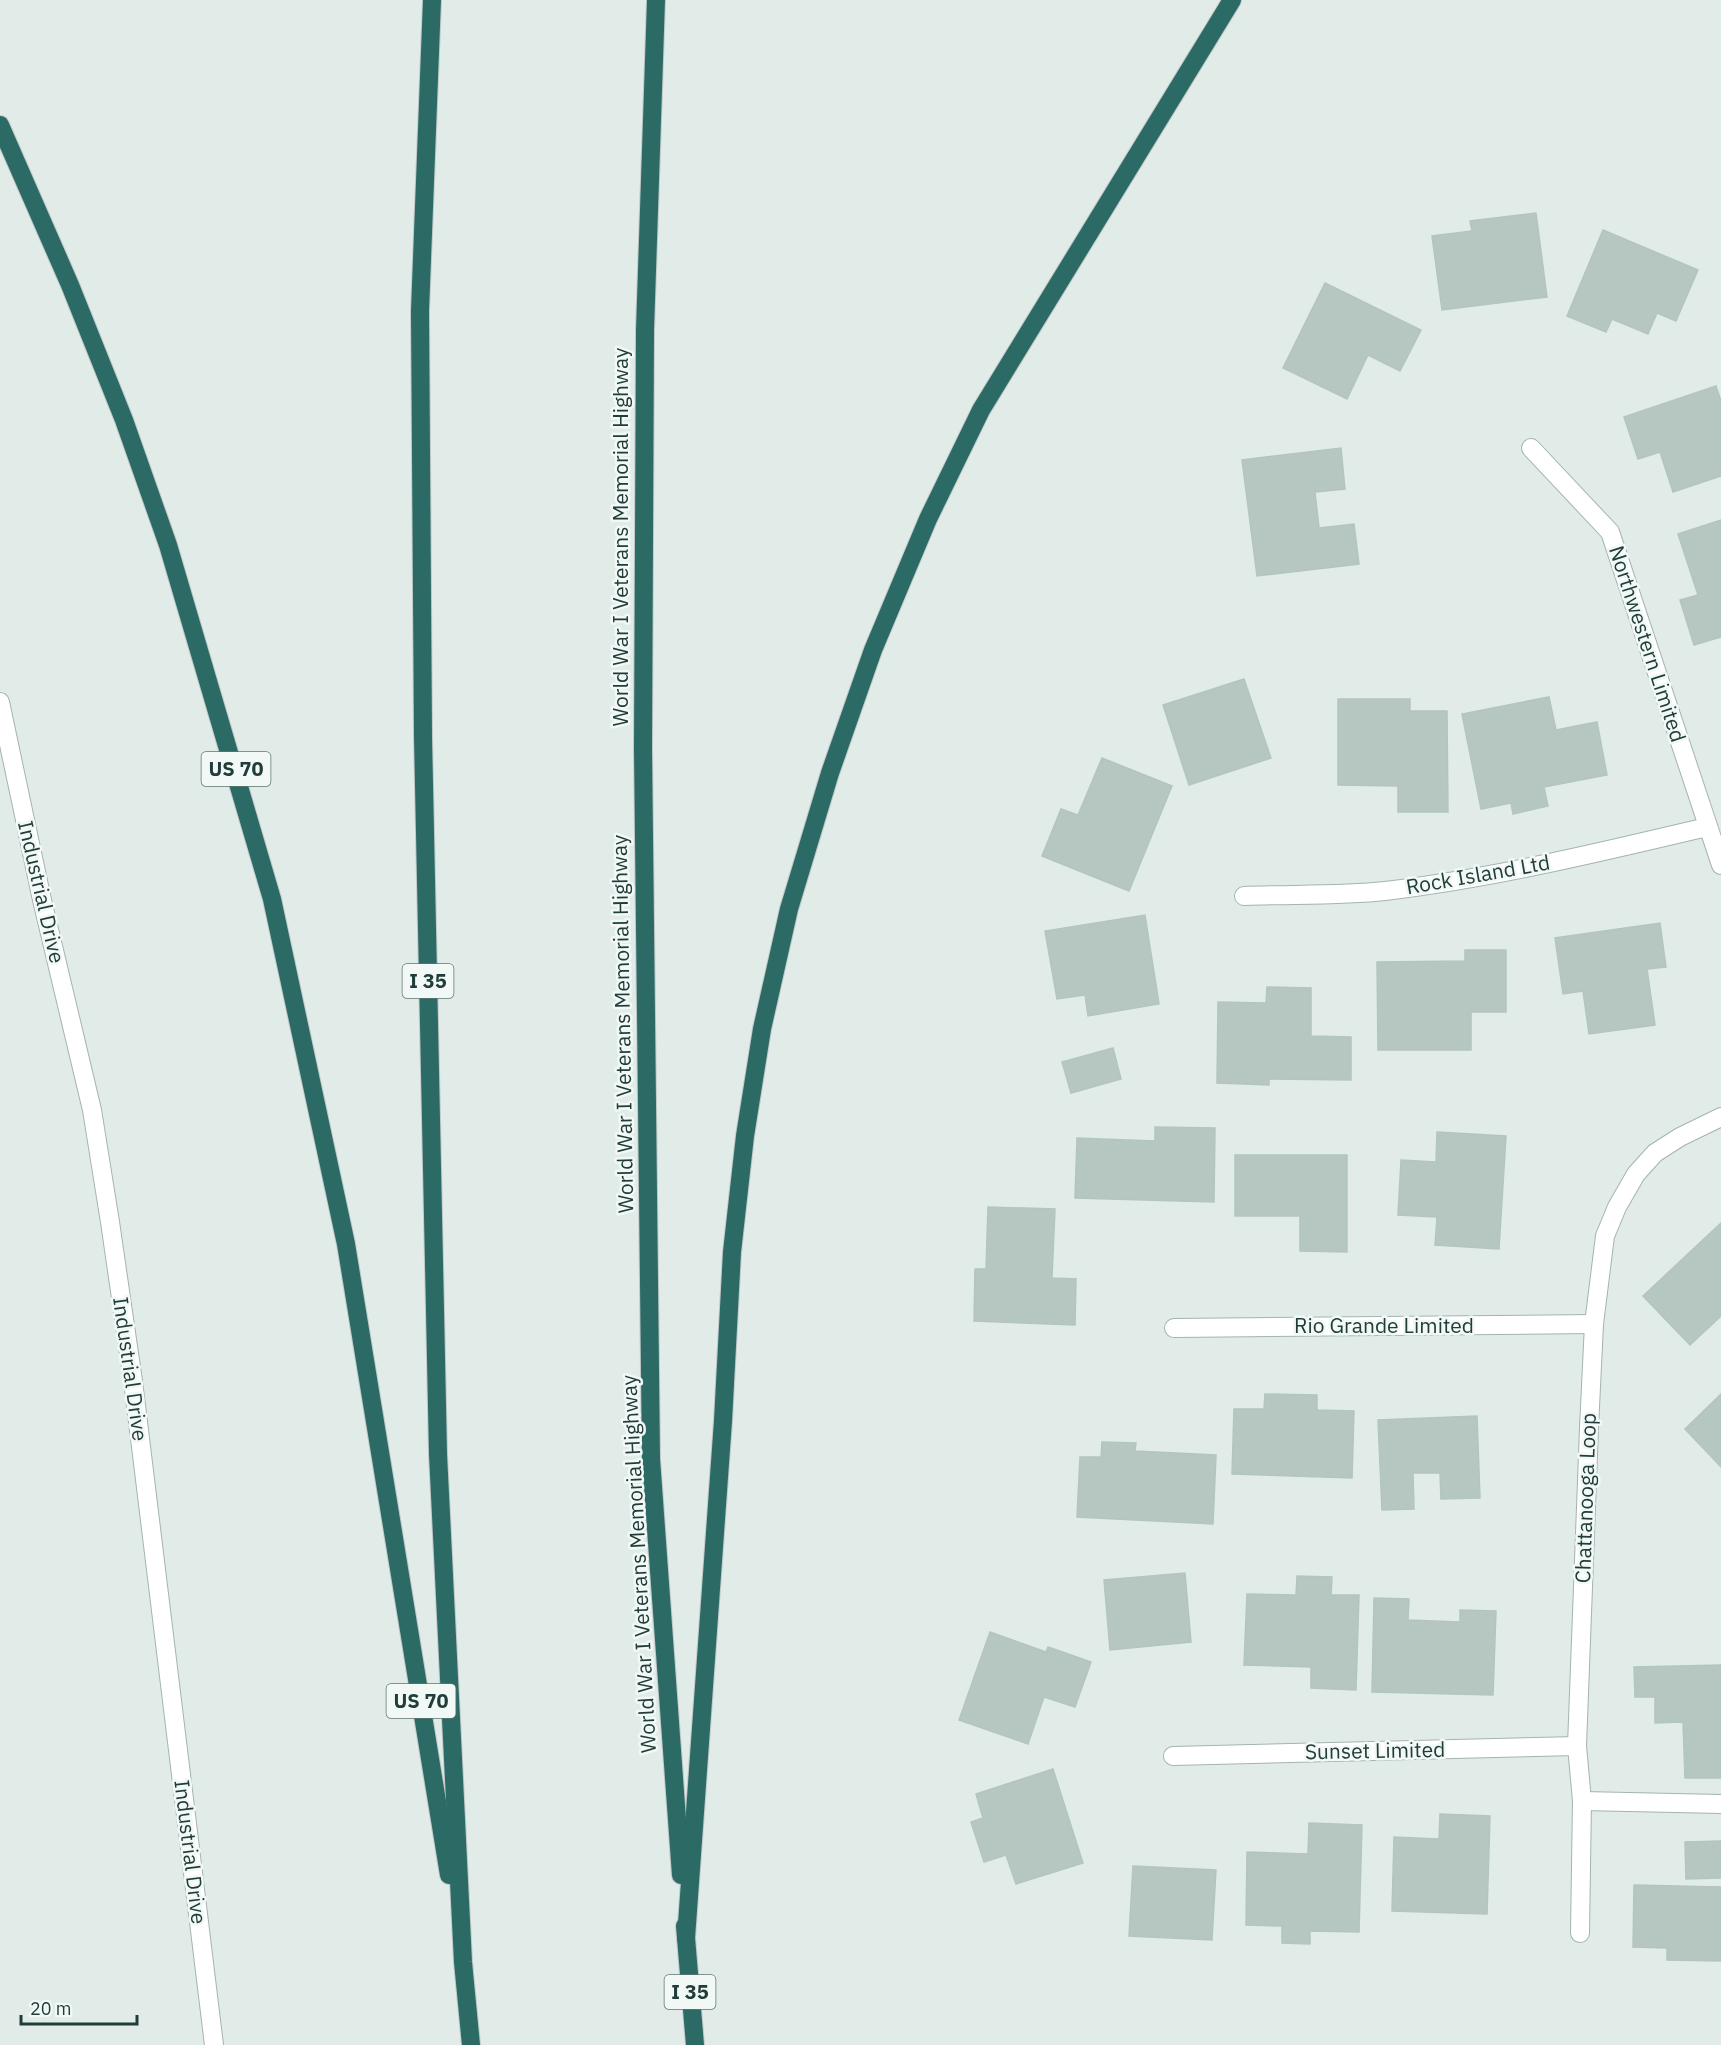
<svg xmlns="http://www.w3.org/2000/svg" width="1721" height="2045" font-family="'IBM Plex Sans',sans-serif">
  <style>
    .building { fill: #b6c7c2; stroke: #b3c5c0; stroke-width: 1.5 }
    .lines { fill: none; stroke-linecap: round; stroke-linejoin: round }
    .street-casing { stroke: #a4b4b0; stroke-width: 20 }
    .highway-casing { stroke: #c1c9c8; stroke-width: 20 }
    .street { stroke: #fff; stroke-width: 18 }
    .highway { stroke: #2c6a65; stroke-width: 18 }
    .labels { text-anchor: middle; stroke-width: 5; stroke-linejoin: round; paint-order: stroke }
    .shield { fill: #f1f8f6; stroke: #5f7572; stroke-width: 1.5 }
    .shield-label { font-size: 20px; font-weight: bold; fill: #213d39 }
    .street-label { font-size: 21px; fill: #213d39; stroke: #f1f8f6 }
  </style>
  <rect width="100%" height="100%" fill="#e1ece8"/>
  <g class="building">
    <path d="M1536,213L1547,297L1442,310L1432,236L1472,231L1470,221Z"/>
    <path d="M1603,230L1698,270L1676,321L1657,313L1648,334L1612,319L1606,332L1567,316Z"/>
    <path d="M1325,283L1421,330L1400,371L1368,355L1347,399L1283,368Z"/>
    <path d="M1716,386L1721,401V476L1673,492L1660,452L1638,459L1624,417Z"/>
    <path d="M1341,448L1345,489L1315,492L1319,528L1354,524L1359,564L1257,576L1242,460Z"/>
    <path d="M1721,520V637L1694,645L1680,600L1698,595L1678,534Z"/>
    <path d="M1244,679L1271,758L1189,785L1163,705Z"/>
    <path d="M1549,697L1556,730L1597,722L1607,775L1544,787L1548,806L1513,814L1511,803L1481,809L1462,714Z"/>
    <path d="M1338,699H1410V711H1447L1448,812H1398V786L1338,785Z"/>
    <path d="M1102,758L1172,786L1129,891L1042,856L1061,809L1078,815Z"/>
    <path d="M1145,915L1159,1004L1088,1016L1085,995L1057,999L1045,931Z"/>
    <path d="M1660,923L1666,967L1647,969L1655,1025L1589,1034L1583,991L1563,994L1555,938Z"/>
    <path d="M1465,950H1506V1012H1471V1050H1378L1377,962L1465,961Z"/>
    <path d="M1267,987L1311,988V1036L1351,1037V1080L1269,1079V1085L1217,1083L1218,1002L1266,1003Z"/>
    <path d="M1113,1048L1121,1079L1071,1093L1062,1062Z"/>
    <path d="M1155,1127L1215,1128L1214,1202L1075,1198L1077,1138L1155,1141Z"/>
    <path d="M1437,1132L1506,1136L1499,1249L1435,1245L1437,1217L1398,1215L1401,1160L1436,1162Z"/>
    <path d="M1235,1155H1347V1252L1300,1251V1216H1235Z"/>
    <path d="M988,1207L1055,1209L1052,1278L1076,1279L1075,1325L974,1321L975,1269H986Z"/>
    <path d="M1721,1223V1316L1690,1345L1643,1296Z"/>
    <path d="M1265,1394L1317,1395V1410L1354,1411L1352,1478L1232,1474L1234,1409H1264Z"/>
    <path d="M1721,1394V1467L1685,1429Z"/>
    <path d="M1477,1416L1480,1498L1441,1499L1440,1473H1413L1414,1509L1382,1510L1378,1420Z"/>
    <path d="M1102,1442L1136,1443L1135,1451L1216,1455L1213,1524L1077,1517L1080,1457H1101Z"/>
    <path d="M1185,1573L1191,1642L1110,1650L1104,1580Z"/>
    <path d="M1297,1576L1332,1577L1331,1595H1359L1356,1690L1311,1688V1667L1244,1665L1247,1594L1296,1595Z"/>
    <path d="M1374,1598L1409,1599L1408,1620L1460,1622V1610L1496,1611L1493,1695L1372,1692Z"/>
    <path d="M990,1632L1046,1652L1048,1647L1091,1662L1075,1707L1044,1697L1028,1744L959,1720Z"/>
    <path d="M1721,1665V1778H1685L1683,1722L1655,1723V1697H1635L1634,1667Z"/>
    <path d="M1053,1769L1083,1863L1016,1884L1006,1855L984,1862L971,1822L983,1818L976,1794Z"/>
    <path d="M1440,1814L1490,1816L1487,1914L1392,1911L1394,1837L1439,1839Z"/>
    <path d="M1309,1823L1362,1825L1359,1932L1310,1931V1944L1282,1943V1926L1246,1925L1247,1852L1308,1854Z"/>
    <path d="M1721,1841V1878L1686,1879L1685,1842Z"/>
    <path d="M1133,1866L1216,1870L1212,1940L1129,1936Z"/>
    <path d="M1634,1885L1721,1887V1961L1667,1960V1948L1633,1947Z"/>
  </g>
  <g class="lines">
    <defs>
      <g id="street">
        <path d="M1531,448L1610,532L1721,865"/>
        <path d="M0,702L42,900L92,1110L110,1222L133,1381L214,2045"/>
        <path d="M1244,896C1291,894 1339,896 1385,891C1494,878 1601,852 1707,827"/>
        <path d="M1174,1328L1594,1324"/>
        <path d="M1173,1756L1577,1746"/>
        <path d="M1582,1801L1721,1804"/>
        <path d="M1580,1933L1582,1801L1577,1746L1589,1428L1594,1324L1605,1236L1617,1207L1636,1174L1655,1153L1680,1137L1721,1117"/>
      </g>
      <g id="highway">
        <path d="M432,0L420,311L423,737L438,1454L463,1962L471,2045"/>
        <path d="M656,0L645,330L643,748L651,1459L681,1875"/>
        <path d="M0,125L70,285L124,420L168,545L272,899L346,1244L449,1875"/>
        <path d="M685,1926L695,2045"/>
        <path d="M686,1938L723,1421L732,1252L745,1136L762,1029L789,909L830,773L873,650L928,519L981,410L1232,0"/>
      </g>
    </defs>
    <use href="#street" class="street-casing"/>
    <use href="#highway" class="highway-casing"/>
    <use href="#street" class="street"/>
    <use href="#highway" class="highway"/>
  </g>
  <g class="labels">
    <g class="shield">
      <rect x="201.5" y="752" width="69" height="34" rx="4.5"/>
      <rect x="402.5" y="964" width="51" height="34" rx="4.5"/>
      <rect x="386.5" y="1684" width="69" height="34" rx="4.5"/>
      <rect x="664.5" y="1975" width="51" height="34" rx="4.5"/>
    </g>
    <g class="shield-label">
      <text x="236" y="776">US 70</text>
      <text x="428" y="988">I 35</text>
      <text x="421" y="1708">US 70</text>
      <text x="690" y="1999">I 35</text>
    </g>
    <g class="street-label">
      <text transform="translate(621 537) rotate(-90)" y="7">World War I Veterans Memorial Highway</text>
      <text transform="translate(1647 644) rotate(72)" y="7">Northwestern Limited</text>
      <text transform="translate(1478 875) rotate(-10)" y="7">Rock Island Ltd</text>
      <text transform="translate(41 892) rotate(77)" y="7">Industrial Drive</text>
      <text transform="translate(623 1024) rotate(-91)" y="7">World War I Veterans Memorial Highway</text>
      <text x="1384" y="1333">Rio Grande Limited</text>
      <text transform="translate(130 1369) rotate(82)" y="7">Industrial Drive</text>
      <text transform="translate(1586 1498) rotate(-88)" y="7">Chattanooga Loop</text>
      <text transform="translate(639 1564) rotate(-93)" y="7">World War I Veterans Memorial Highway</text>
      <text transform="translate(1375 1751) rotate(-1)" y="7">Sunset Limited</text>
      <text transform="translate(190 1852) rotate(83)" y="7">Industrial Drive</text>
    </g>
  </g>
  <path d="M21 2015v9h116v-9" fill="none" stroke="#213d39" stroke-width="3"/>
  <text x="30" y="2015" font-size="18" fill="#213d39" stroke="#f1f8f6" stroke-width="4.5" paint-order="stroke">20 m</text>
</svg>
